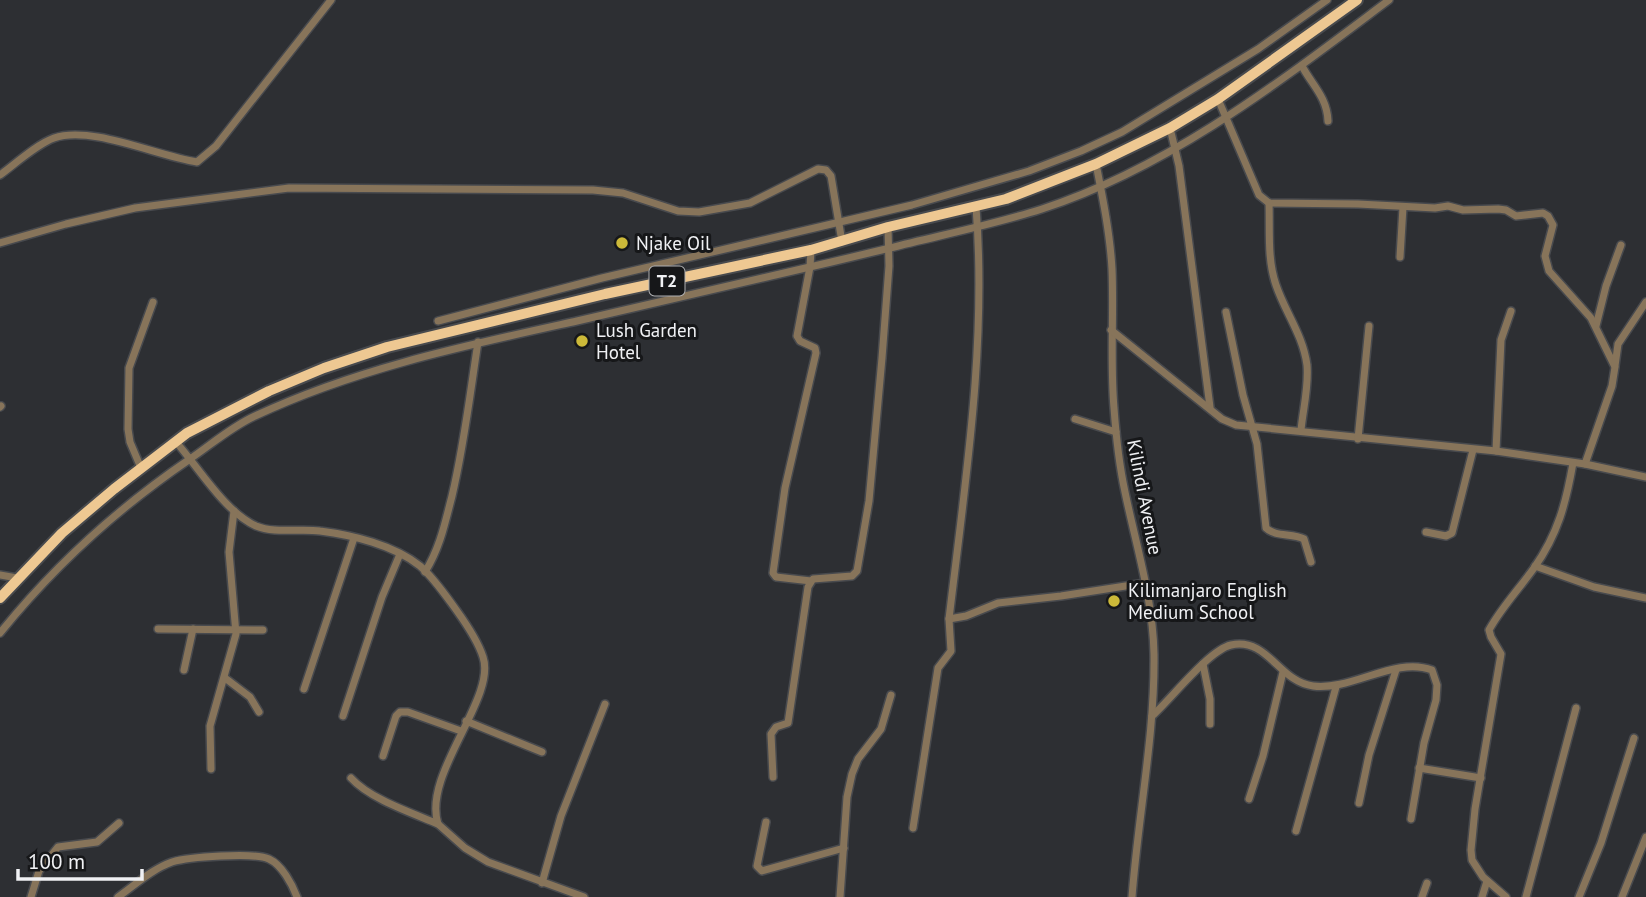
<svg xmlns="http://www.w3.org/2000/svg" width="1646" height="897" font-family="'PT Sans',sans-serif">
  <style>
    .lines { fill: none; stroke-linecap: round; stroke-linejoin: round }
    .minor-casing { stroke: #484a4e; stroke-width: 10 }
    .trunk-casing { stroke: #484a4e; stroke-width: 14 }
    .minor { stroke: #87745a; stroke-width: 7 }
    .trunk { stroke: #eec892; stroke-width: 10 }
    .poi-dot { fill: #ccb939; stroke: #161719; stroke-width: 2.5 }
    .labels { text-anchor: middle; stroke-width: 6; stroke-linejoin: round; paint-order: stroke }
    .shield { fill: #161719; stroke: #afb0b2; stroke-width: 2 }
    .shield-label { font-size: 18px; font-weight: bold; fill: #f0f1f4 }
    .poi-label { font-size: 19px; fill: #f0f1f4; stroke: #161719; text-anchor: start }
    .street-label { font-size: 19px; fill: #f0f1f4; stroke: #161719 }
  </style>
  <rect width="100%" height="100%" fill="#2d2f33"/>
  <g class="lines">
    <defs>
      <g id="minor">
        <path d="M1302,66C1312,85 1327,97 1328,121"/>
        <path d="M1218,99L1259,195L1269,203L1358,204L1435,208L1448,206L1463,210L1498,209L1506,210L1516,216L1543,213L1548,216L1553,225L1545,256L1549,271L1591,318L1615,367L1612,386L1585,464"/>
        <path d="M1170,128L1179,166L1210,407"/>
        <path d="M1096,164C1103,199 1110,234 1112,269C1114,315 1110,361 1114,408C1116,436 1119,464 1125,492C1136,545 1153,599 1154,654C1155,735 1138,816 1132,897"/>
        <path d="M0,175C15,164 37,144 54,138C91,125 157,156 197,162L216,146L331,0"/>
        <path d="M1269,203C1270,230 1267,259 1276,285C1285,312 1303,335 1307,365C1309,387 1303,409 1301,430"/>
        <path d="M0,243L66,224L135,208L289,188L593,190L623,193L678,211L699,212L750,203L818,169L826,170L831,176L842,242"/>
        <path d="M1400,257L1403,207"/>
        <path d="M1226,312L1243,395L1257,444L1266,528C1275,537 1292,533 1304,539L1311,562"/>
        <path d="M438,321L602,278L912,205L1029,171L1081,151L1122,132L1258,49L1327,0"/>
        <path d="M1596,326L1606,286L1621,245"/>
        <path d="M1111,330L1222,419L1236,425L1496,451L1585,464L1646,477"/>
        <path d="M1615,366L1618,344L1646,302"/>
        <path d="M0,407L1,406"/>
        <path d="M1075,419L1116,432"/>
        <path d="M1358,439L1369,326"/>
        <path d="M176,442C199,468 225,512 256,526C275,534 300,528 320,531C352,535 394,545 420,566C434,578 446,596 457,611C467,625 478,641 483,657C497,698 422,774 438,824L465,848L488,862L584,897"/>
        <path d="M1496,451L1501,340L1511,311"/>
        <path d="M141,468L130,442L128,429L129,368L153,302"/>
        <path d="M1426,532L1446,536L1452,533L1473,450"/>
        <path d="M1535,566L1594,587L1646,598"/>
        <path d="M425,572C440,548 445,523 452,496C464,446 470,394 478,342"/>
        <path d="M0,575L17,578"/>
        <path d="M811,581L776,577L773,573L785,488L816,353L815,348L800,341L797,336L810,267L811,250"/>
        <path d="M949,619L966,616L998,603L1061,596L1145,583"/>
        <path d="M158,629L263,630"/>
        <path d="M0,633C55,565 118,508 190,459C212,444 231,427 255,416C357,368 468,345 577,321C682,297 786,273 890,248C941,235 992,225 1042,209C1171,167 1282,80 1389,0"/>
        <path d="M1203,664L1210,699V724"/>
        <path d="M184,670L193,629"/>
        <path d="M225,678L250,697L259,712"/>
        <path d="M304,689L354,538"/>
        <path d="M343,716L382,597L400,554"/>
        <path d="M1152,716C1171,699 1209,650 1231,645C1268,637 1279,682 1313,686C1352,691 1395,656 1432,670L1437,685L1436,700L1424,743L1411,819"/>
        <path d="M466,721L542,752"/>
        <path d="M383,756L396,716L400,712H408L461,731"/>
        <path d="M1419,768L1481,778"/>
        <path d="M211,769L210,726L236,634L229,552L234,511"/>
        <path d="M773,777L771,734L776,727L788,723L808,587L813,579L852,576L857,571L869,501L882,358L889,266L888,227"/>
        <path d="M351,778C370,799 412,813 438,824"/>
        <path d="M1249,799L1263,756L1283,672"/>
        <path d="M1359,803L1369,755L1396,670"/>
        <path d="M766,822L757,866L762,871L844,848"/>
        <path d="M913,828L938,668L951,651L949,619C965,483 987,345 976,207"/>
        <path d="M1296,831L1336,687"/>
        <path d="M542,883L561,816L605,704"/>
        <path d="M31,897L39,871L58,847L97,842L119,823"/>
        <path d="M118,897C135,885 152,869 172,862C188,857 254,852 269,859C282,865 292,884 297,897"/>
        <path d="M840,897L847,797L852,774L858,759L881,729L891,695"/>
        <path d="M1422,897L1427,883"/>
        <path d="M1482,897L1487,881"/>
        <path d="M1506,897L1483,877L1472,860L1471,850L1475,809L1501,654L1491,637L1489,630C1501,608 1519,589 1534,568C1558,534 1566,503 1573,463"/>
        <path d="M1526,897L1576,708"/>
        <path d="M1579,897L1601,843L1634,738"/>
        <path d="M1622,897L1646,837"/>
      </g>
      <path id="trunk" d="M0,598L62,533L114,489L187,433L269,391L324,368L387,347L605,294L811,250L888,227L1006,199L1096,164L1170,128L1218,99L1357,0"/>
    </defs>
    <use href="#minor" class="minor-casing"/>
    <use href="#trunk" class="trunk-casing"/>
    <use href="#minor" class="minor"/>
    <use href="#trunk" class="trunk"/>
  </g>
  <g class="poi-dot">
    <circle cx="622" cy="243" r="7"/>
    <circle cx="582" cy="341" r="7"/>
    <circle cx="1114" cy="601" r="7"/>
  </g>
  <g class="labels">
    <rect class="shield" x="649.5" y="266.5" width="35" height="29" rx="5"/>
    <g class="shield-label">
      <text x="667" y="287">T2</text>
    </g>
    <g class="poi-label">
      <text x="636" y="250">Njake Oil</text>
      <text x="596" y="337">Lush Garden<tspan x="596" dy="22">Hotel</tspan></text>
      <text x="1128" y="597">Kilimanjaro English<tspan x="1128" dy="22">Medium School</tspan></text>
    </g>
    <g class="street-label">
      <text transform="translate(1145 497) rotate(79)" y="7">Kilindi Avenue</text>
    </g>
  </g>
  <path d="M18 869v10h124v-10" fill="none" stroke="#f0f1f4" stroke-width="3.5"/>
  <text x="28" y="869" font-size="21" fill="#f0f1f4" stroke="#161719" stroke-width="5" paint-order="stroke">100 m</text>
</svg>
